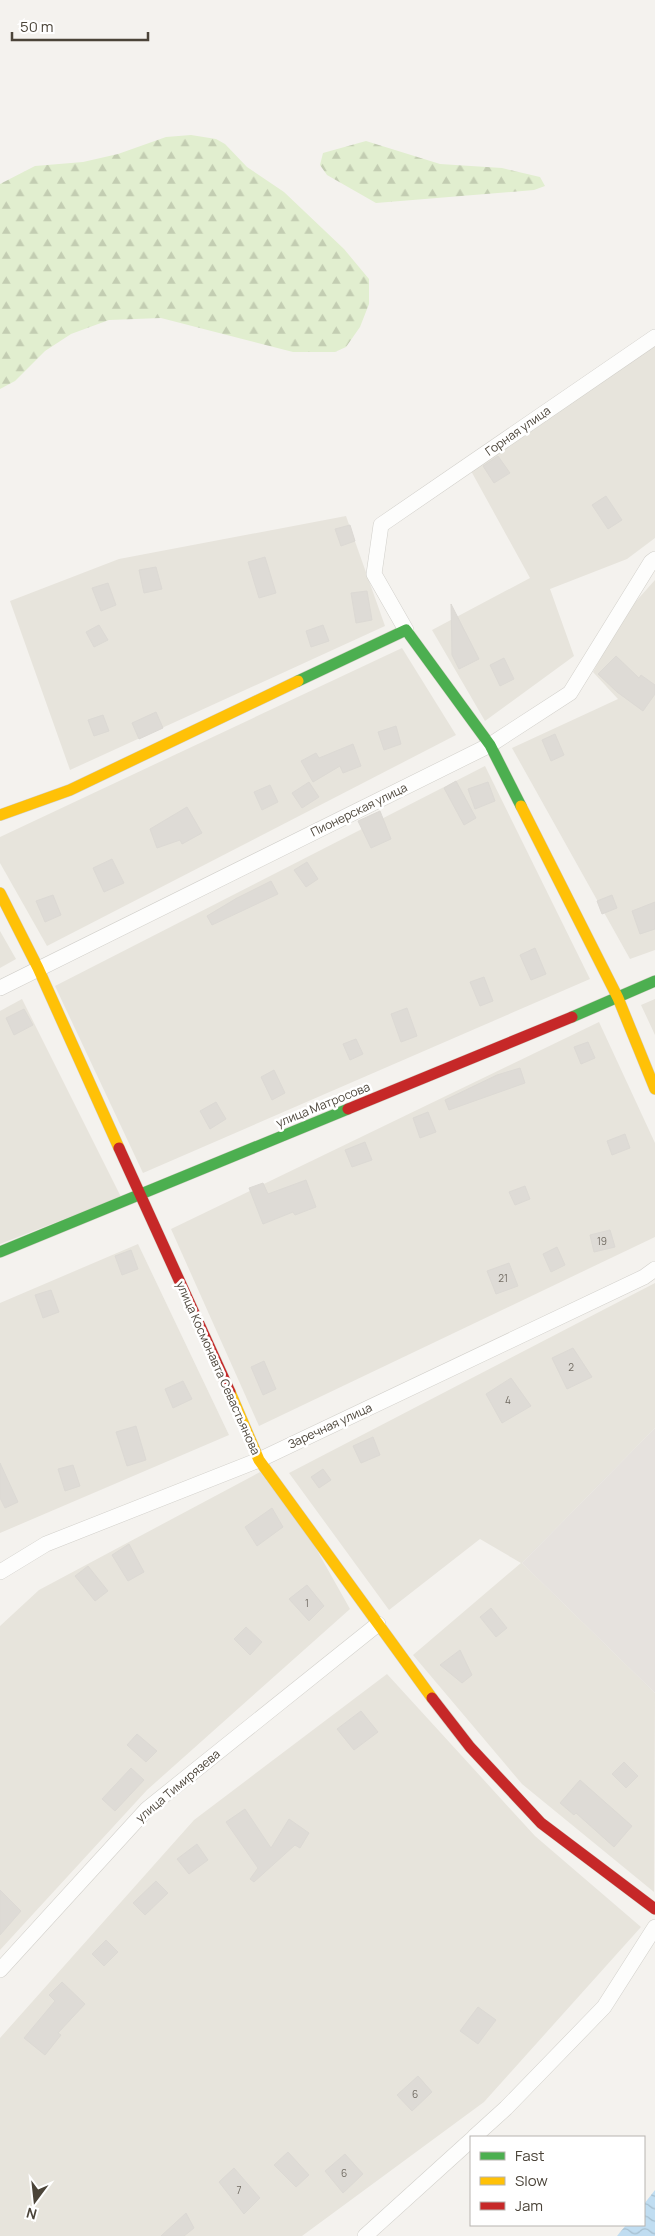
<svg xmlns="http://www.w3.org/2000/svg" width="655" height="2236" font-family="Manrope,sans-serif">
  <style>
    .residential { fill: #e7e4dc }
    .industrial { fill: #e6e2de }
    .forest { fill: url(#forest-firs) }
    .water { fill: url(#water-waves) }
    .building { fill: #dedbd6; stroke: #dcd9d4 }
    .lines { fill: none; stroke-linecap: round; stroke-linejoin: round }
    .street-casing { stroke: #d2d0cb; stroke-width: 16 }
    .fast-casing { stroke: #d3cfc5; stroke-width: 12 }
    .slow-casing { stroke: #d3cfc5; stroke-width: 12 }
    .jam-casing { stroke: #d3cfc5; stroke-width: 12 }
    .street { stroke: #fdfdfc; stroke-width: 15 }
    .fast { stroke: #4caf50; stroke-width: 11 }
    .slow { stroke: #ffc107; stroke-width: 11 }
    .jam { stroke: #c62828; stroke-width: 11 }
    .labels { text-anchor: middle; stroke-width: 5; stroke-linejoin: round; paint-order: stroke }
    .number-label { font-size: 10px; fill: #706a61 }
    .street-label { font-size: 12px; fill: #4b4439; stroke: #fff }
  </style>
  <defs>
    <pattern id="forest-firs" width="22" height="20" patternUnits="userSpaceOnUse" patternTransform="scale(1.25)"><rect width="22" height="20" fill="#e1eecf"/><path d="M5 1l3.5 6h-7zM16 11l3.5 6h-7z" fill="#c3cdb2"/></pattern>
    <pattern id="water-waves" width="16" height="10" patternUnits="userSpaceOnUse" patternTransform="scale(1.25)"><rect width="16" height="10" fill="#c0ddf1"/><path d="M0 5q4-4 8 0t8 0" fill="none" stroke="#a6bfcf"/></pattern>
  </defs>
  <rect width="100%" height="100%" fill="#f4f2ee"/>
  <g class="residential">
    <path d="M655,337V538L627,559L550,589L574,656L485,721L432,630L530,578L465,460Z"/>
    <path d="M346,516L385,626L70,770L10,601L119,559Z"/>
    <path d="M655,580V950L630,959L512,748L618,699L593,672L622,617Z"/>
    <path d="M402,648L456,735L47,946L0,863V837Z"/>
    <path d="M485,766L590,979L143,1173L55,986Z"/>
    <path d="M0,931L16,959L0,968Z"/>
    <path d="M22,999L121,1197L0,1244V1011Z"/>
    <path d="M655,999V1035L641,1005Z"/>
    <path d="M599,1022L655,1143V1237L259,1426L171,1229Z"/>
    <path d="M138,1244L229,1435L0,1533V1303Z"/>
    <path d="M655,1283V1428L522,1563L655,1693L654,1892L522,1784L413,1655L521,1563L480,1539L389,1610L289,1473Z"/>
    <path d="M260,1472L309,1536L350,1609L147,1790L0,1950V1626L39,1590Z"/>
    <path d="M387,1674L535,1836L641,1927L484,2102L302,2236H0V2038L194,1820Z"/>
  </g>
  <path class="industrial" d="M655,1428V1693L522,1563Z"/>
  <g class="forest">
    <path d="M191,135L216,139L225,144L247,167L284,192L344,249L369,279V304L360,327L346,347L335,352H293L161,318L109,320L71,334L45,351L15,381L0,389V184L35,166L83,162L118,154L166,137Z"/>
    <path d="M366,141L440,164L502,168L540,177L545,186L534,190L376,203L327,175L320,165L323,153Z"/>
  </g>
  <path class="water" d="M655,2190V2236H617L626,2225H644V2204Z"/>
  <g class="building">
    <path d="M498,456L510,473L494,483L483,466Z"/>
    <path d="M606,496L622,520L608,529L592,505Z"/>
    <path d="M350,525L355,541L341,546L335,529Z"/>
    <path d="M265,557L276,593L259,598L248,562Z"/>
    <path d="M156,567L162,589L144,593L139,570Z"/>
    <path d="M108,583L116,605L101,611L92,588Z"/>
    <path d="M367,591L372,620L356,623L351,593Z"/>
    <path d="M451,604L479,659L459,669L452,655Z"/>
    <path d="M99,625L108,640L94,647L86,632Z"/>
    <path d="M323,625L329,641L311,647L306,631Z"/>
    <path d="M616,656L639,678L641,675L655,685V694L643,711L617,692L598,674Z"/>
    <path d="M504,658L514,679L500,686L490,665Z"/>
    <path d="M156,712L163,728L139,739L132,723Z"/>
    <path d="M103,715L109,731L94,736L88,720Z"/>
    <path d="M396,726L401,744L384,750L378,732Z"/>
    <path d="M555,734L564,755L551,761L542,740Z"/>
    <path d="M353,744L361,766L343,773L340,766L313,782L301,761L316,753L319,758Z"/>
    <path d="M456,781L476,818L464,825L444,788Z"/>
    <path d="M309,782L319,797L302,808L292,793Z"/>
    <path d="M488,782L495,801L475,809L468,789Z"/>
    <path d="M270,785L278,802L262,810L254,792Z"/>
    <path d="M187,807L202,833L182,844L180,840L157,848L150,829Z"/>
    <path d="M380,811L391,839L371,848L358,821Z"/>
    <path d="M112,859L124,883L104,892L93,868Z"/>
    <path d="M307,862L318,879L306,887L294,870Z"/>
    <path d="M271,881L278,894L212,925L207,916L237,898Z"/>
    <path d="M53,895L61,915L45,922L36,901Z"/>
    <path d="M612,895L617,908L602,914L597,901Z"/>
    <path d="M655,902V929L640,934L632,911Z"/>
    <path d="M535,948L546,974L531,980L520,955Z"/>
    <path d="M484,977L493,1001L480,1006L470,982Z"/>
    <path d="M407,1008L417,1036L401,1042L391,1014Z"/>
    <path d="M24,1009L33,1025L14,1035L6,1018Z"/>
    <path d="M356,1039L363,1054L350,1060L343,1044Z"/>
    <path d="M588,1042L595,1058L581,1064L574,1047Z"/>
    <path d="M520,1068L525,1083L449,1110L445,1100L497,1075Z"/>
    <path d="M274,1070L285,1093L272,1100L261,1077Z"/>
    <path d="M216,1102L226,1119L210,1129L200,1111Z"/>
    <path d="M428,1112L436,1132L420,1138L413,1118Z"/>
    <path d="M625,1134L630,1148L612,1155L607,1141Z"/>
    <path d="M365,1142L372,1160L352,1167L345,1150Z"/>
    <path d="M306,1180L316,1207L295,1215L293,1212L263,1224L249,1188L263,1183L268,1194Z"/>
    <path d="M525,1186L530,1199L515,1205L509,1192Z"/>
    <path d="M610,1230L615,1247L594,1252L590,1235Z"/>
    <path d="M557,1247L565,1265L551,1272L543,1254Z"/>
    <path d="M131,1250L138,1269L122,1275L115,1256Z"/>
    <path d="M509,1263L518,1286L496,1294L487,1271Z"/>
    <path d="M51,1290L59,1312L43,1318L35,1295Z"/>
    <path d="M573,1348L592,1377L567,1389L552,1358Z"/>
    <path d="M264,1361L276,1389L263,1395L251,1367Z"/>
    <path d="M511,1378L531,1406L502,1423L486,1394Z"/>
    <path d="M183,1381L192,1399L173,1408L165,1389Z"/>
    <path d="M136,1426L146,1460L127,1466L116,1432Z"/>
    <path d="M373,1437L380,1455L361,1463L353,1446Z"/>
    <path d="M0,1463L18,1502L5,1508L0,1498Z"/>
    <path d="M73,1465L80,1486L65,1491L58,1469Z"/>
    <path d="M323,1469L331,1480L319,1488L311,1477Z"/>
    <path d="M272,1508L283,1527L257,1546L245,1527Z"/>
    <path d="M129,1544L144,1572L128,1581L112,1555Z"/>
    <path d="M88,1566L108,1591L95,1601L75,1576Z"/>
    <path d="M307,1585L324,1606L309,1621L289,1599Z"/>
    <path d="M491,1608L507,1628L496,1637L480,1617Z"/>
    <path d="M246,1627L262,1642L250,1655L234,1639Z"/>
    <path d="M460,1650L472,1675L462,1683L440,1665Z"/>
    <path d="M361,1711L378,1732L354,1750L337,1729Z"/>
    <path d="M137,1734L157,1751L146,1762L127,1745Z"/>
    <path d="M624,1762L638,1776L626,1788L612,1774Z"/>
    <path d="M131,1768L144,1780L115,1811L102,1799Z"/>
    <path d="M580,1780L632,1826L614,1847L576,1813L574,1815L560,1803Z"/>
    <path d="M245,1809L271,1848L289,1819L309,1833L300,1848L295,1845L254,1882L250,1879L258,1868L226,1822Z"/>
    <path d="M197,1844L208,1860L189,1874L177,1859Z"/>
    <path d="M156,1881L168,1893L145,1915L133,1903Z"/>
    <path d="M0,1890L21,1911L0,1935Z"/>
    <path d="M106,1940L118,1952L104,1966L92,1954Z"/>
    <path d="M62,1982L85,2004L58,2033L61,2035L45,2055L24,2038L55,2001L49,1995Z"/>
    <path d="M478,2007L496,2020L478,2044L460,2031Z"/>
    <path d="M418,2076L432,2092L412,2111L397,2095Z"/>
    <path d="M288,2152L309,2175L296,2187L274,2165Z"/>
    <path d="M345,2154L363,2174L343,2193L325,2171Z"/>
    <path d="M234,2168L260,2198L244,2214L219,2182Z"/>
    <path d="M186,2213L194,2228L184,2236H161Z"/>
  </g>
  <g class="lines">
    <defs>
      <g id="street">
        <path d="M406,630L374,574L381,525L655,337"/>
        <path d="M0,988L490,745L570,693L651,562L655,559"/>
        <path d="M0,1572L46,1544L259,1460L644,1277L655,1269"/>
        <path d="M0,1970L147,1809L378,1624"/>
        <path d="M474,2137L506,2108L604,2007L655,1927"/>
        <path d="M365,2236L471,2140"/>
      </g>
      <g id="fast">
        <path d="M298,681L406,630L490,745L521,806"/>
        <path d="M572,1017L655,981"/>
        <path d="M0,1252L348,1109"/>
      </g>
      <g id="slow">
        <path d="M521,806L618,998L655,1089"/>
        <path d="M0,815L70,790L298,681"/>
        <path d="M0,893L38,968L119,1148"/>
        <path d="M230,1392L259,1460L432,1698"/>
      </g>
      <g id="jam">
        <path d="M348,1109L572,1017"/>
        <path d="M119,1148L230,1392"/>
        <path d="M432,1698L470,1747L541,1823L655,1909"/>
      </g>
    </defs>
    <use href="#street" class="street-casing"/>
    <use href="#fast" class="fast-casing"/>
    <use href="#slow" class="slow-casing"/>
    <use href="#jam" class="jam-casing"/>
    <use href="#street" class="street"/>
    <use href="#fast" class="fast"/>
    <use href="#slow" class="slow"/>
    <use href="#jam" class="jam"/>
  </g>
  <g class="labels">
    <g class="number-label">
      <text x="602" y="1245">19</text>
      <text x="503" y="1282">21</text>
      <text x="571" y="1371">2</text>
      <text x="508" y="1404">4</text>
      <text x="307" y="1607">1</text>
      <text x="415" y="2098">6</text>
      <text x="344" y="2177">6</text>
      <text x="239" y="2194">7</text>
    </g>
    <g class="street-label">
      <text transform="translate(518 431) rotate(-35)" y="4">Горная улица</text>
      <text transform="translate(359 810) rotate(-26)" y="4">Пионерская улица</text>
      <text transform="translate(323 1105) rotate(-22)" y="4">улица Матросова</text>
      <text transform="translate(218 1368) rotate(66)" y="4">улица Космонавта Севастьянова</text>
      <text transform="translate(330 1426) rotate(-25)" y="4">Заречная улица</text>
      <text transform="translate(178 1786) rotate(-40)" y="4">улица Тимирязева</text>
    </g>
  </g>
  <rect x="470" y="2136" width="175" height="90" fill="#ffffff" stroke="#b7b4b0"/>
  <rect x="480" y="2152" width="25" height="8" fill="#4caf50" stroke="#b7b4b0"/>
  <text x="515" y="2161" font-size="15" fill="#4b4439">Fast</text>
  <rect x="480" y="2177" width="25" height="8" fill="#ffc107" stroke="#b7b4b0"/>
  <text x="515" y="2186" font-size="15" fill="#4b4439">Slow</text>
  <rect x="480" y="2202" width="25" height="8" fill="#c62828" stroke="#b7b4b0"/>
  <text x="515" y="2211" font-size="15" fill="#4b4439">Jam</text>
  <g transform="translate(35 2201) rotate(195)" stroke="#ffffff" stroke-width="4" paint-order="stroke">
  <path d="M0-4L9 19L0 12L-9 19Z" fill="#4b4439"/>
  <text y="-8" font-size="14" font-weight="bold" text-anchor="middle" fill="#4b4439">N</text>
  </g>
  <path d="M12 32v8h136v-8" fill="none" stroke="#4b4439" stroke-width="2.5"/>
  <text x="20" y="32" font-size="15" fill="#4b4439" stroke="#ffffff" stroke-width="4" paint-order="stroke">50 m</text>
</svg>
